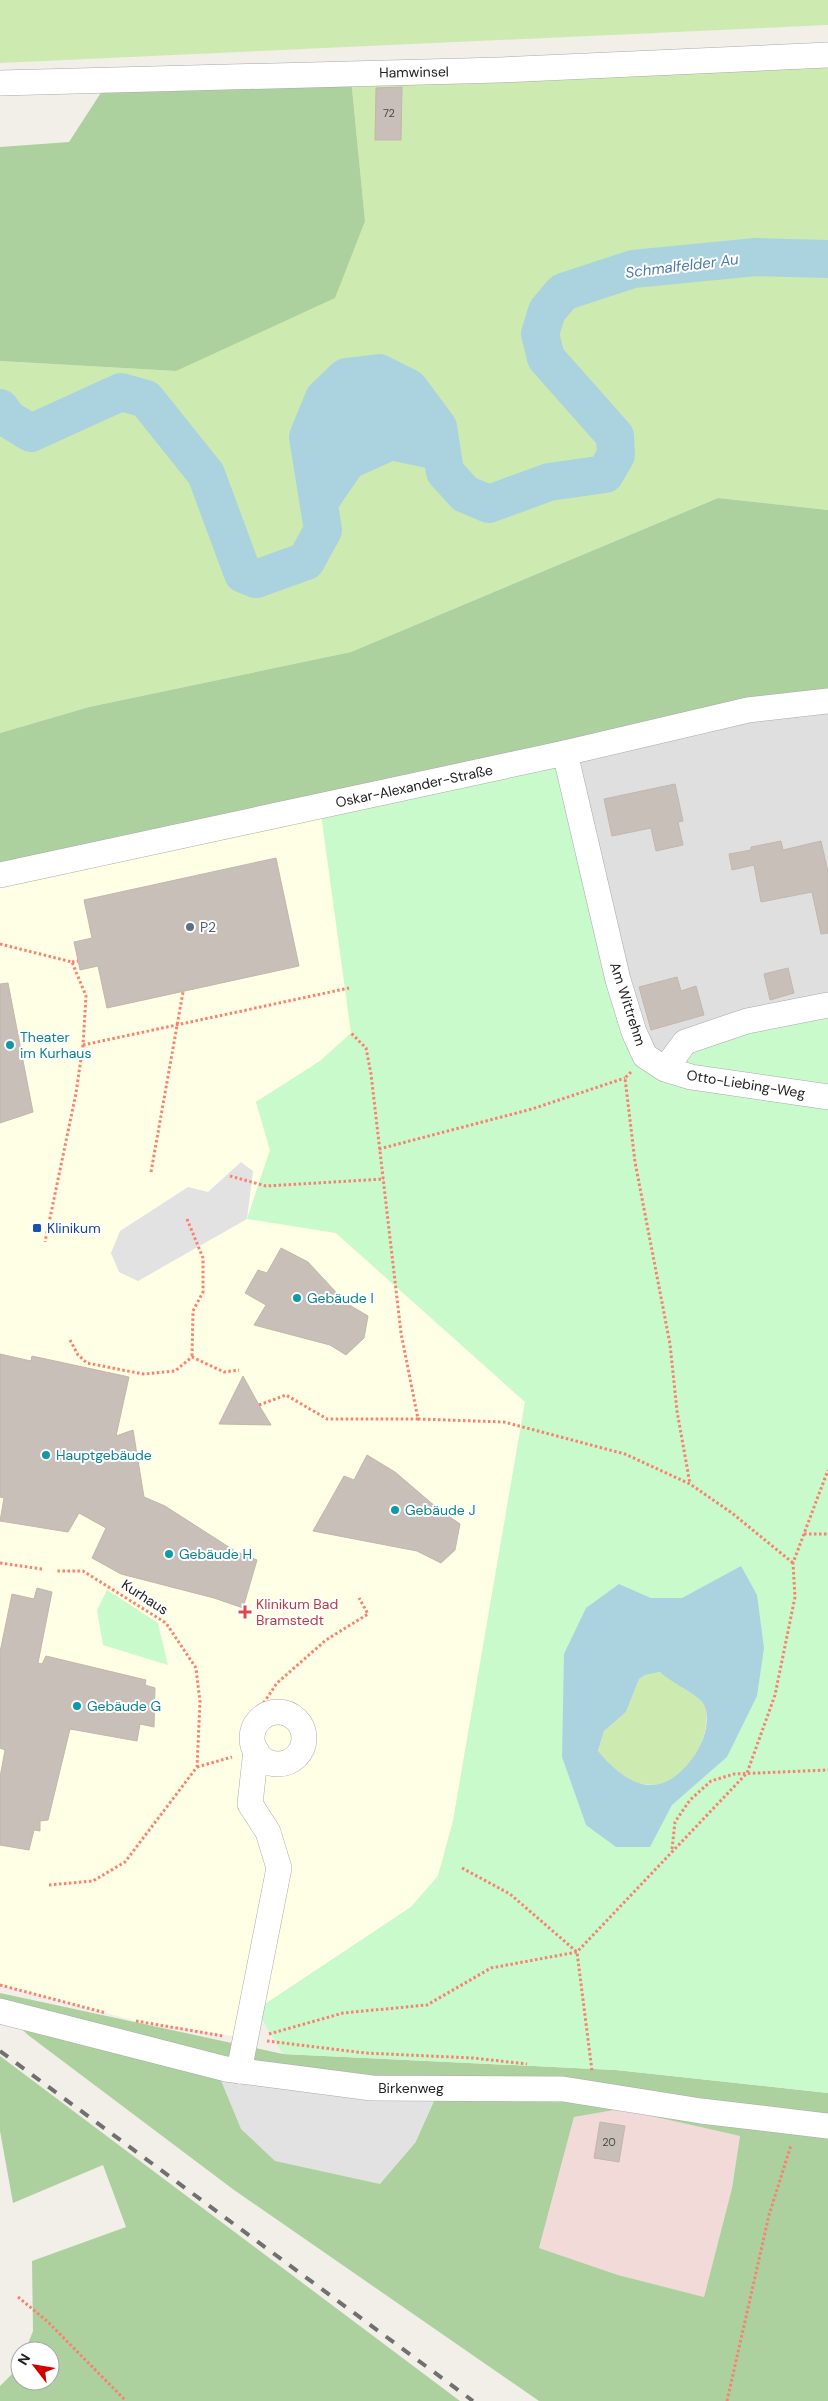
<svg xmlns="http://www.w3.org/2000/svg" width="828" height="2401" font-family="'DM Sans',sans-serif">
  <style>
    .residential { fill: #e0dfdf }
    .commercial { fill: #f2dad9 }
    .education { fill: #ffffe5 }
    .grass { fill: #cdebb0 }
    .forest { fill: #add19e; fill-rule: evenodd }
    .park { fill: #c8facc; fill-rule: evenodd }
    .parking { fill: #e2e2e2 }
    .water { fill: #aad3df; fill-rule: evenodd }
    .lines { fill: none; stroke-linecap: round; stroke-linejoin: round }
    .river { stroke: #aad3df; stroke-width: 38 }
    .building { fill: #c7bfb8; stroke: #c4b6ab }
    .minor-casing { stroke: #a9a9a9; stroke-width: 26 }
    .path { stroke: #fa8072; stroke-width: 3; stroke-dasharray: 2.5 2.5; stroke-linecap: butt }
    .minor { stroke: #fff; stroke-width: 25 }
    .rail { stroke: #707070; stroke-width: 4; stroke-dasharray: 10 10; stroke-linecap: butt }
    .service-dot { fill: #5c6f8a; stroke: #fff; stroke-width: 2 }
    .culture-dot { fill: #0f9aa8; stroke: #fff; stroke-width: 2 }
    .transit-dot { fill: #1a4fb4; stroke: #fff; stroke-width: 2 }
    .health-dot { fill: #e0444e; stroke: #fff; stroke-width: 2 }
    .labels { text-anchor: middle; stroke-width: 4; stroke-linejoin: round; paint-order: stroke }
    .number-label { font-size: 11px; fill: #4b4948 }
    .street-label { font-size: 14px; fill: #222; stroke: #fff }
    .service-label { font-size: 14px; fill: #4e5e75; stroke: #fff; text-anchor: start }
    .culture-label { font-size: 14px; fill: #0d838f; stroke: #fff; text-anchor: start }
    .transit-label { font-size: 14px; fill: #164399; stroke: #fff; text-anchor: start }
    .health-label { font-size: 14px; fill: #be3a42; stroke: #fff; text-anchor: start }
    .water-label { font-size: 15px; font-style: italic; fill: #4a7aab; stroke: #fff }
  </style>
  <rect width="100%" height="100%" fill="#f2efe9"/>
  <path class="residential" d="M828,701V1005L665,1069L645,1056L565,753Z"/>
  <path class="commercial" d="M620,2109L740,2136L732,2188L704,2297L618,2275L539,2248L574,2117Z"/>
  <path class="education" d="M320,807L349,980L351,1033L320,1061L256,1102L270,1150L248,1218L336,1233L525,1402L453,1821L438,1876L411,1907L256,2010L251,2039L136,2021L0,1985V875Z"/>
  <g class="grass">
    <path d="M0,0H828V25L0,63Z"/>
    <path d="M828,66V510L718,498L351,652L89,707L0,733V361L176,371L365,221L351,78Z"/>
    <path d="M660,1672C670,1682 698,1695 703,1703C715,1724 694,1768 673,1779C664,1784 654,1786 644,1784C625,1782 609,1764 598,1752L604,1731L626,1712L639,1679L645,1675Z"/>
  </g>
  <g class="forest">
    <path d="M351,78L365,221L335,298L176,371L0,361V147L69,142L104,88Z"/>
    <path d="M718,498L828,510V701L0,875V733L89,707L351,652Z"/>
    <path d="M0,1993L283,2054L616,2070L828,2093V2401H539L234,2190L28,2035L0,2008ZM223,2086L438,2092L415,2143ZM620,2109L740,2136L732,2188L704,2297L618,2275L539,2248L574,2117Z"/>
    <path d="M0,2056L460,2401H0V2386L17,2369L20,2362V2381H50V2351H25L33,2331L32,2261L126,2227L103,2165L13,2203L0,2131Z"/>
  </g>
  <g class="park">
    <path d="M555,760L638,1062L687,1046L828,1008V2093L616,2070L283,2054L256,2010L411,1907L438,1876L453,1821L525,1402L336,1233L247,1219L270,1150L256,1102L320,1061L351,1033L320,807ZM741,1566L757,1696L727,1757L672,1805L650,1847L586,1825L562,1757L619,1584L651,1598H682Z"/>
    <path d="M107,1590L158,1623L168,1665L103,1645L97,1610Z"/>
  </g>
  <g class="parking">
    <path d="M241,1162L253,1171L247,1219L138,1281L119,1272L111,1253L120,1231L188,1187L208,1192Z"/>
    <path d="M217,2071L438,2091L415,2143L380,2184L275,2161L241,2129Z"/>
  </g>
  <g class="water">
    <path d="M379,373L409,388L438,427L445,472L393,461L360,476L323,530L308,437L324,398L346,377Z"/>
    <path d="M741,1566L757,1595L764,1648L757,1696L727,1757L672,1805L650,1847H616L586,1825L562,1757L564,1654L586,1608L619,1584L651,1598H682ZM660,1672C670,1682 698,1695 703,1703C718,1729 687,1778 659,1784C635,1790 612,1768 598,1751L604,1731L626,1712L639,1679L645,1675Z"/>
  </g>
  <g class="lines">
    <path class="river" d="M0,408L8,419L31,433L121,392L146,399L206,474L243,574L256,579L306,561L323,530L308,437L324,398L346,377L379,373L409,388L438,427L445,472L465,494L489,504L549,482L605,474L616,455L615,436L546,358L540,334L547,311L563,292L633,269L756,257L828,259"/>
  </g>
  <g class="building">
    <path d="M402,87L401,140H375L376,88Z"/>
    <path d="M675,784L683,821L678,822L683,845L656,851L651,828L612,836L604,799Z"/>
    <path d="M781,841L783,850L821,841L828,872V933L821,934L812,892L761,902L754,865L732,870L729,854L751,850V847Z"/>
    <path d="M276,858L299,966L107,1008L98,966L80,970L74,942L92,938L84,900Z"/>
    <path d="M788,968L794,993L770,1000L764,974Z"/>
    <path d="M677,977L681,991L696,986L704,1015L651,1030L639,987Z"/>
    <path d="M8,983L33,1112L0,1123V984Z"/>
    <path d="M281,1248L308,1262L346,1303L368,1316L364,1338L346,1355L330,1345L254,1325L266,1305L245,1293L258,1270L267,1273Z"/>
    <path d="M0,1354L31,1361L32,1356L129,1377L116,1436L133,1430L144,1497L165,1506L235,1551L257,1560L243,1608L214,1598L121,1574L92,1558L106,1528L79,1513L68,1532L0,1521L4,1498L0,1497Z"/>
    <path d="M243,1376L259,1405L271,1425L219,1424Z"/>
    <path d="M367,1455L395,1472L436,1507L460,1524L455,1550L441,1563L417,1551L313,1531L344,1476L354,1480Z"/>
    <path d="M37,1588L52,1592L38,1663L42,1664L46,1656L146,1680L145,1685L155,1688L154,1727L140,1724L137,1741L70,1729L48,1820L40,1821V1831L34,1830L29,1850L0,1845V1777L5,1750L0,1748V1652L12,1594L34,1599Z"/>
    <path d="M600,2122L625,2126L619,2162L594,2158Z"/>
  </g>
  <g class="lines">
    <defs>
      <g id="minor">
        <path d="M0,83L500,70L828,55"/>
        <path d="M565,753L618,980L634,1032L645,1056L665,1069L691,1077L828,1097"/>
        <path d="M0,875L565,753L748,710L828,701"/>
        <path d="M665,1069L685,1042L747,1021L828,1005"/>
        <circle cx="278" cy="1738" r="26"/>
        <path d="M0,2011L226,2069L372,2088L563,2089L701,2111L828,2126"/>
        <path d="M239,2071L279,1868L268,1832L250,1804L256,1750"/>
      </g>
    </defs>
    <use href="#minor" class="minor-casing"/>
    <g class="path">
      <path d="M0,944L72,962L86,996L83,1045L76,1093L45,1242"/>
      <path d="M72,962L78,961"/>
      <path d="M83,1045L349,988"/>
      <path d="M631,1072L625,1078L635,1162L670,1344L677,1411L690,1484"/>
      <path d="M379,1149L532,1109L625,1078"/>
      <path d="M151,1172L183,992"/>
      <path d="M230,1176L266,1186L384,1179"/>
      <path d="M187,1219L203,1258V1292L193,1311L192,1357"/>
      <path d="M70,1340L78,1355L87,1363L143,1374L175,1371L192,1357L224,1372L239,1370"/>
      <path d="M259,1405L286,1395L327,1419H418L401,1333L371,1074L366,1048L351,1033"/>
      <path d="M418,1419L504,1422L625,1454L690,1484L732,1513L793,1563"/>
      <path d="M804,1534H828"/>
      <path d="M0,1563L42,1569"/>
      <path d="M250,1729L251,1722L277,1683L326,1640L368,1614L359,1598"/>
      <path d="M197,1767L232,1757"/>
      <path d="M672,1849L675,1822L690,1800L711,1781L734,1774L828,1770"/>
      <path d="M462,1868L510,1894L577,1952L592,2071"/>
      <path d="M49,1885L93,1881L125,1862L197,1767L200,1702L196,1668L166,1623L83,1571H56"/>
      <path d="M0,1985L106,2013"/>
      <path d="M136,2021L223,2036"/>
      <path d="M269,2034L343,2013L427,2005L491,1968L577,1952L747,1773L775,1695L795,1597L793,1563L828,1470"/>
      <path d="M267,2041L365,2053L473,2058L527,2064"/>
      <path d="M18,2297L47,2321L126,2401"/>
      <path d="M727,2401L769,2215L791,2145"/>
    </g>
    <use href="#minor" class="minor"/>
    <path class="rail" d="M0,2051L473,2401"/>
  </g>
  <circle class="service-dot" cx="190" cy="927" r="5"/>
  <g class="culture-dot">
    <circle cx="10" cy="1045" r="5"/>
    <circle cx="297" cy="1298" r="5"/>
    <circle cx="46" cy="1455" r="5"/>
    <circle cx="395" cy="1510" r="5"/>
    <circle cx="169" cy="1554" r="5"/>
    <circle cx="77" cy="1706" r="5"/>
  </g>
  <rect class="transit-dot" x="32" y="1223" width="10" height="10" rx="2.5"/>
  <path class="health-dot" d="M242.5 1604.5h5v5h5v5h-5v5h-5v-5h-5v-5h5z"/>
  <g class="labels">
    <g class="number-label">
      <text x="389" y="117">72</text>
      <text x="609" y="2146">20</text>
    </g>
    <g class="street-label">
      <text transform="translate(414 72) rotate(-1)" y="5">Hamwinsel</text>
      <text transform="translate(414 786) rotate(-12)" y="5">Oskar-Alexander-Straße</text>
      <text transform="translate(628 1004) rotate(72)" y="5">Am Wittrehm</text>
      <text transform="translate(746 1084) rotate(9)" y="5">Otto-Liebing-Weg</text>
      <text transform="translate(145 1597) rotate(33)" y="5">Kurhaus</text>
      <text x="411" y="2093">Birkenweg</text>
    </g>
    <g class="service-label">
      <text x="200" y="932">P2</text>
    </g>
    <g class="culture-label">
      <text x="20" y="1042">Theater<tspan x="20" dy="16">im Kurhaus</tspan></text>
      <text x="307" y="1303">Gebäude I</text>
      <text x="56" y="1460">Hauptgebäude</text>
      <text x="405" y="1515">Gebäude J</text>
      <text x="179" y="1559">Gebäude H</text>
      <text x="87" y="1711">Gebäude G</text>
    </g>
    <g class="transit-label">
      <text x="47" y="1233">Klinikum</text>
    </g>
    <g class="health-label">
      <text x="256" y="1609">Klinikum Bad<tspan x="256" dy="16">Bramstedt</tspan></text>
    </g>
    <g class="water-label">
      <text transform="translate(682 266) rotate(-7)" y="5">Schmalfelder Au</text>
    </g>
  </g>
  <g transform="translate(35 2366) rotate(301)"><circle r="24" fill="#ffffff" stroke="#a7a7a7"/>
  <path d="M0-4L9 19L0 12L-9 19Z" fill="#d40000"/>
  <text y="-8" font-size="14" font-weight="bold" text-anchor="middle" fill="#222222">N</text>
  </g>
</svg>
